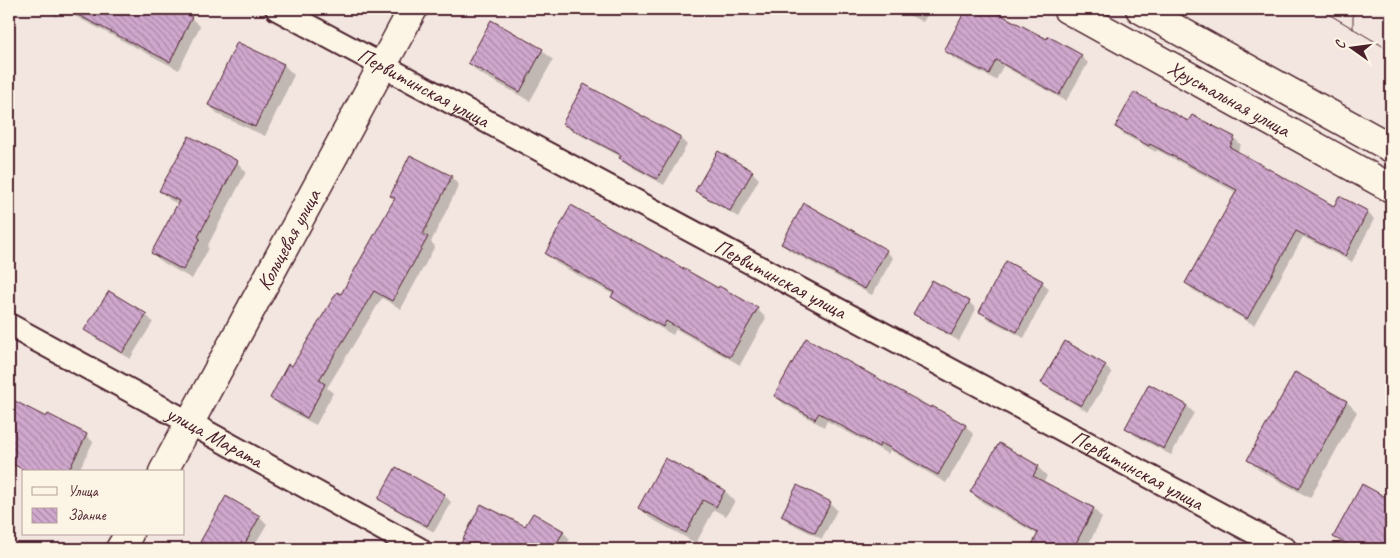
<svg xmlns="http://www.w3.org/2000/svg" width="1400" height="558" font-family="Caveat,sans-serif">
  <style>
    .shadow { fill: #0003 }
    .building { fill: url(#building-back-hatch); stroke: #4a1f2b }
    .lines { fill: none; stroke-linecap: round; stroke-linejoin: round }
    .minor-casing { stroke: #4a1f2b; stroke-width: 26 }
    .secondary-casing { stroke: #4a1f2b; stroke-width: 31 }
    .minor { stroke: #fcf5e5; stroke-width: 22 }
    .secondary { stroke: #fcf5e5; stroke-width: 28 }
    .tram { stroke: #4a1f2b; stroke-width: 1 }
    .labels { text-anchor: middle; stroke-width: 4.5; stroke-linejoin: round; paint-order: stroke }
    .street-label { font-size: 21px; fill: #4a1f2b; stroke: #fcf5e5 }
  </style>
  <defs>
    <pattern id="building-back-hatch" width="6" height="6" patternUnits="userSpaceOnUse" patternTransform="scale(1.25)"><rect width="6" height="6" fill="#d0a8ce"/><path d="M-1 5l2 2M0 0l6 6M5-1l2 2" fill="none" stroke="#ab88a7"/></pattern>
  </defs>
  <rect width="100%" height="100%" fill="#f3e6e0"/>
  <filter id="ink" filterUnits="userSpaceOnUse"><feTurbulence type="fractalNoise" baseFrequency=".02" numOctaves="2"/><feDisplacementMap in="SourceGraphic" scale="10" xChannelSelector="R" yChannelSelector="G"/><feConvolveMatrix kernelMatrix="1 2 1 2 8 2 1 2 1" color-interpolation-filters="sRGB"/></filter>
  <g filter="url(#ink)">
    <g class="shadow">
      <path d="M42,9H173L191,18L200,26L179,70L61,9L56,17Z"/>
      <path d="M897,9H931L923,22Z"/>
      <path d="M968,9H987L1047,40L1081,56L1088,63L1066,101L1003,66L996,80L953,58L946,51Z"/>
      <path d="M542,50L553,60L530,101L479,73L469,63Z"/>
      <path d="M284,65L294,75L265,136L219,115L209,105Z"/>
      <path d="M564,123L680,138L687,145L664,185L628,165L621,157L571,130Z"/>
      <path d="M1189,123L1234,138L1241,145L1237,153L1335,208L1367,212L1374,219L1352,262L1303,237L1254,325L1193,290L1186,283L1237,193L1157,150L1156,152L1123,134L1116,127Z"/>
      <path d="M237,162L246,172L207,247L209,248L192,279L162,262L152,253L178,204L170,200L161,191Z"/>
      <path d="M752,172L759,179L738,217L704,197L697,190Z"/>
      <path d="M451,177L459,185L431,242L435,246L401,309L382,298L327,388L333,393L316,425L280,406L271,397L341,296L396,199L392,195Z"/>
      <path d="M783,244L886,251L893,258L872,295L790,251Z"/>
      <path d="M546,253L718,290L757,309L766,318L740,365L676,329L673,335L622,306L612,297L614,295L556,263Z"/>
      <path d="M932,282L969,302L976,309L959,341L922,320L915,313Z"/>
      <path d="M1042,282L1049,289L1024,338L988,319L981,312Z"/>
      <path d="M146,315L153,322L130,359L93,337L86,330Z"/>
      <path d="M1105,366L1112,373L1088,412L1049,389L1042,382Z"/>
      <path d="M1296,374L1347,402L1357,412L1310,498L1259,470L1249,460Z"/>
      <path d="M1149,386L1187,406L1194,413L1171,455L1134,435L1127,428Z"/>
      <path d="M775,396L931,410L933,407L966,426L974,435L946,483L890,450L888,454L827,421L824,427L784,404Z"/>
      <path d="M9,399L46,419L86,435L93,442L78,472H26L21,467L23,465L9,458Z"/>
      <path d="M999,444L1038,467L1047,476L1043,483L1094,509L1102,518L1086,549H1038L1033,545L1038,535L980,501L971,492Z"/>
      <path d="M666,460L725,491L735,501L726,516L714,510L696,543L650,518L640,508Z"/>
      <path d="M1363,486L1391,502V549H1353L1342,543L1335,536Z"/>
      <path d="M444,495L451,502L434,532L387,505L380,498Z"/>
      <path d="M226,498L260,517L267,524L252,549H209L201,542Z"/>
      <path d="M830,503L837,510L822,539L790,523L783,516Z"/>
      <path d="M526,528L563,532L570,539L567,544L578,549H465L461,546Z"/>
      <path d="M1192,544L1202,549H1189Z"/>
      <path d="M9,545L17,549H9Z"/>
    </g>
    <g class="building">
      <path d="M66,9H175L192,17L170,62Z"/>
      <path d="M966,9H990L1047,39L1048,36L1082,55L1059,95L996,60L989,74L944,51Z"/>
      <path d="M491,20L543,49L520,92L468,63Z"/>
      <path d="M237,42L284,64L255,127L208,105Z"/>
      <path d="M584,84L681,137L657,179L619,158L621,155L562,124Z"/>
      <path d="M1134,92L1188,121L1192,115L1235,137L1230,147L1334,206L1339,196L1368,211L1345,256L1296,231L1247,319L1185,283L1237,190L1150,144L1149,146L1115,127Z"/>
      <path d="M189,136L238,161L198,237L200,238L183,270L151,253L179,201L159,191Z"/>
      <path d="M718,151L753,171L730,211L695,191Z"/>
      <path d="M410,155L452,176L423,234L428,237L392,301L374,291L319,380L325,384L307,418L270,398L288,364L292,366L337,292L341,294L395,198L390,196Z"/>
      <path d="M804,203L887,250L865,289L781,244Z"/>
      <path d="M571,205L718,288L719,286L758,308L730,357L666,321L663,327L611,297L614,292L545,254Z"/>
      <path d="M1006,261L1043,281L1017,332L979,312Z"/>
      <path d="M932,280L970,301L951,335L913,314Z"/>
      <path d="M109,291L147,314L122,353L84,330Z"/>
      <path d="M806,338L931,408L932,406L966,425L938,475L881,443L879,447L819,413L815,419L774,396Z"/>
      <path d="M1065,341L1106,365L1081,406L1041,383Z"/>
      <path d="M1295,372L1347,401L1299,489L1247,460Z"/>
      <path d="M1149,384L1187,405L1164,449L1125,428Z"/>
      <path d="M9,398L46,417L48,414L87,434L68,472H28L9,462Z"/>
      <path d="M999,443L1039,466L1033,476L1094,508L1073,549H1030L1038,533L970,492Z"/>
      <path d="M665,458L725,490L716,507L703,500L686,533L638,508Z"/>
      <path d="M396,467L445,494L427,526L378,499Z"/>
      <path d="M1362,484L1391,500V549H1356L1333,537Z"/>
      <path d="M797,485L831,502L815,533L781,516Z"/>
      <path d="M226,496L260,516L242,549H213L200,542Z"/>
      <path d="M481,504L525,526L533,513L564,531L553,549H458Z"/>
    </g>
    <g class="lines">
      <defs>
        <g id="minor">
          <path id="s1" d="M277,9L1285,549"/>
          <path id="s2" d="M9,325L190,423L419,549"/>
        </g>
        <g id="secondary">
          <path id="s3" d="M1067,9L1391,188"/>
          <path d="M1140,9L1391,148"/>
          <path id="s4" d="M163,472L413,9"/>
          <path d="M120,549L129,534"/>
        </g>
      </defs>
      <use href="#minor" class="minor-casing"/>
      <use href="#secondary" class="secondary-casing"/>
      <use href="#minor" class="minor"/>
      <use href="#secondary" class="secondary"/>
      <g class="tram">
        <path d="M1320,9L1391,51"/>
        <path d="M1353,29V9"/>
      </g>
    </g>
  </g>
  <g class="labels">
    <g class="street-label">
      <text dy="7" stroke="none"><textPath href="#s1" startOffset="166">Первитинская улица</textPath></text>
      <text dy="7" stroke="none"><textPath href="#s3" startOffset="185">Хрустальная улица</textPath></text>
      <text dy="7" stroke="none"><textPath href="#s4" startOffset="264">Кольцевая улица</textPath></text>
      <text dy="7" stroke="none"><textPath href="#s1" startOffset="571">Первитинская улица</textPath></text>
      <text dy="7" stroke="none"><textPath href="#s2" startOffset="234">улица Марата</textPath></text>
      <text dy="7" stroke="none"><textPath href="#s1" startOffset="976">Первитинская улица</textPath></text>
    </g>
  </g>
  <rect width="1400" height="558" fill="none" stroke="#fcf5e5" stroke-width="30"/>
  <rect x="15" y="15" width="1370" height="528" fill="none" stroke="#4a1f2b" stroke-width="2" filter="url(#ink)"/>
  <rect x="22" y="470" width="162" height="65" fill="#fcf5e5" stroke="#b59f9b"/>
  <rect x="32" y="487" width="25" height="8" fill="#fcf5e5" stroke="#b59f9b"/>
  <text x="68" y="496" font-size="15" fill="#4a1f2b">Улица</text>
  <rect x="32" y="508" width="25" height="15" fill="url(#building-back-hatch)" stroke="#b59f9b"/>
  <text x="68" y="520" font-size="15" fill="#4a1f2b">Здание</text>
  <g transform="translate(1352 48) rotate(284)" stroke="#fcf5e5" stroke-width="4" paint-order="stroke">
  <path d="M0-4L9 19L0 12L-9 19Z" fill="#4a1f2b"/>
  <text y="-8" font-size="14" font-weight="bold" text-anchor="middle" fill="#4a1f2b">С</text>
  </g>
</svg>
